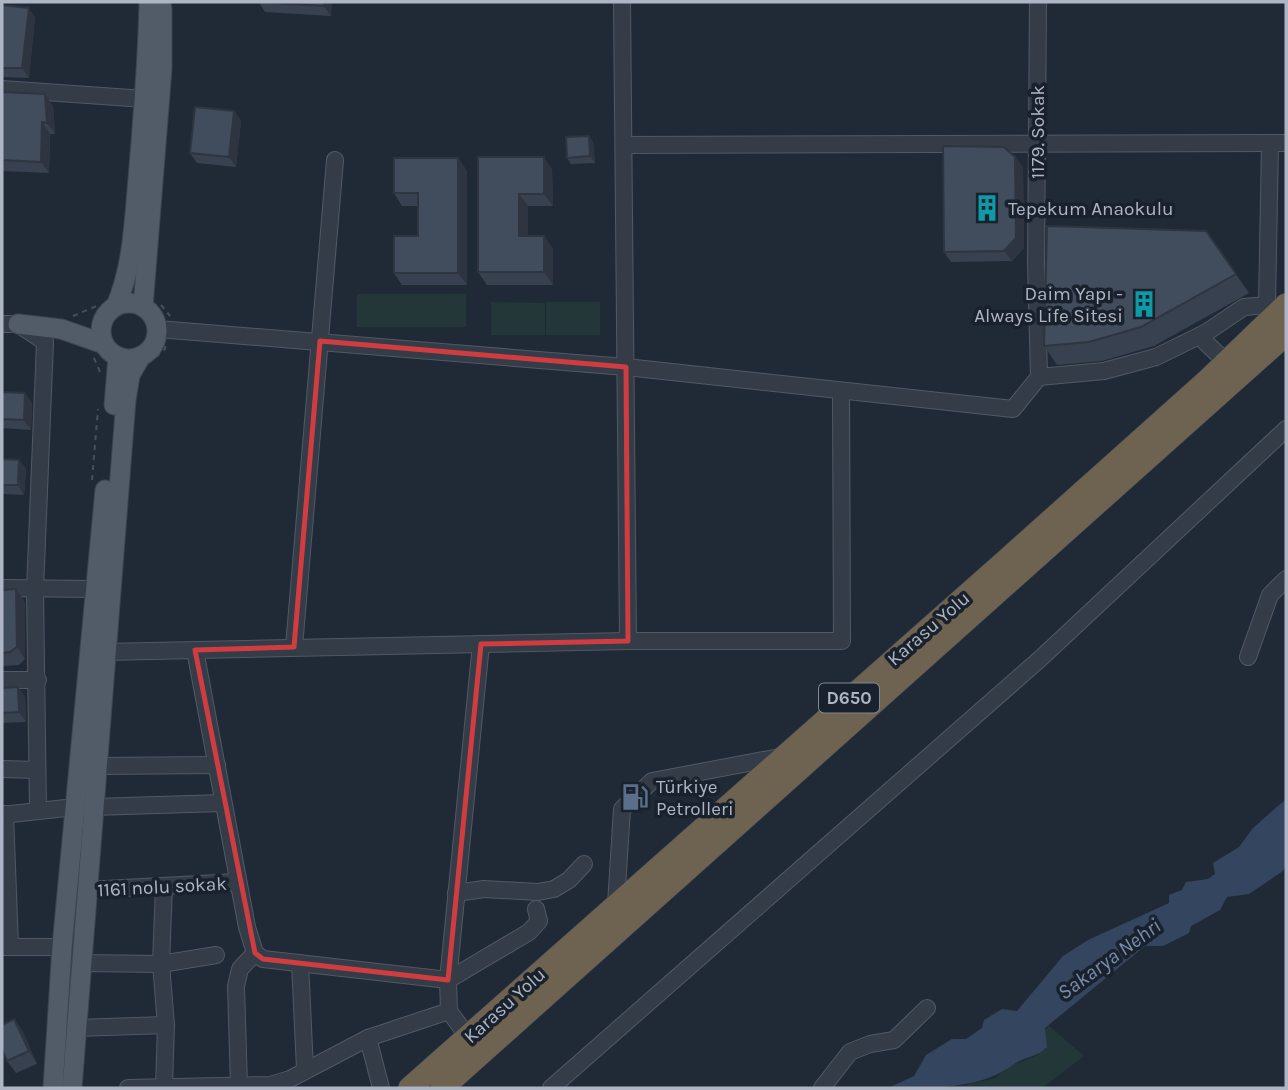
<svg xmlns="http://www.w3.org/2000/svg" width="1288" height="1090" font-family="Karla,sans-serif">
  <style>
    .green { fill: #233739 }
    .water { fill: #34455f }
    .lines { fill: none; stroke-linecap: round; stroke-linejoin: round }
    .minor-casing { stroke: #515966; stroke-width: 18 }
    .major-casing { stroke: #3d4551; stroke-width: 21 }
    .highway-casing { stroke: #3e4652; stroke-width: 24 }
    .path { stroke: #405356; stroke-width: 2; stroke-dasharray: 5 5; stroke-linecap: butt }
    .minor { stroke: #343c48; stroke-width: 16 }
    .major { stroke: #525b68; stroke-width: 19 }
    .highway { stroke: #6e6351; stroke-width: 23 }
    .wall { fill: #38414f }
    .shaded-wall { fill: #2e3540 }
    .building { fill: #414c5c; stroke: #2e3540; stroke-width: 2 }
    .marked { fill: none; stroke: #d03d40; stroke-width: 5; stroke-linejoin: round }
    .labels { text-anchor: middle; stroke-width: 7; stroke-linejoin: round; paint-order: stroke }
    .shield { fill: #19212c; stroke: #818997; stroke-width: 2 }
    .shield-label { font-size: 18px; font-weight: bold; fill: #aeb6c5 }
    .street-label { font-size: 19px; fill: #aeb6c5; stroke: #19212c }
    .poi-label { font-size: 19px; fill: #aeb6c5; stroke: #19212c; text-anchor: start }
    .water-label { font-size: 21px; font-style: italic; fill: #768dad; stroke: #19212c }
  </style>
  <rect width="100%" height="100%" fill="#202a37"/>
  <g class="green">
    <rect x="357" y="294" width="109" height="33"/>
    <path d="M491,302L545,303V335H491Z"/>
    <rect x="546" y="302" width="54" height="33"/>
    <path d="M1048,1025L1084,1056L1042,1088H953L995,1078L1012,1065L1038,1055L1046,1040L1044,1033Z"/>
  </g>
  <path class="water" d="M1286,799V866L1283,871L1249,894L1227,897L1220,910L1191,926L1189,933L1163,946H1145L1045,1028L1047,1047C1037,1058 1024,1056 1013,1065C978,1090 932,1088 888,1088L914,1076L926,1055L952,1039H966L982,1028L984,1020L1002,1009L1017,1011L1063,956L1088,940L1169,903V895L1182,890L1186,882L1208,879L1215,874L1213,863L1239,847L1253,828Z"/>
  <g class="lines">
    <defs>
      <g id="minor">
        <path d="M622,2L628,641"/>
        <path d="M1038,2L1036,263L1039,377L1104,371L1156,357L1207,332L1244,307L1267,305L1270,143"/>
        <path d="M2,89L145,99"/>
        <path d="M624,145L1286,143"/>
        <path d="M2,324H18L45,342L35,590L38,811"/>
        <path d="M158,329L626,367L1013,409L1039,377"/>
        <path d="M1199,336L1226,362"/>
        <path d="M2,588L95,589"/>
        <path d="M294,647L335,160"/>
        <path d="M195,650L247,927L255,953L263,959L448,980L529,932L539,921L536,909"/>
        <path d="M104,652L628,641H842L841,391"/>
        <path d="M1248,657L1270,595L1286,579"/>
        <path d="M2,680H38"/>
        <path d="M97,766L217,765"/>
        <path d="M2,769L37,770"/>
        <path d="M93,807L223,803"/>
        <path d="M5,814L10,946"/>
        <path d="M2,815L75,807"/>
        <path d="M164,886L161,964L166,1025L164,1087"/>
        <path d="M86,890L238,882"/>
        <path d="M456,893L484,889L538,892L554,889L569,880L584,864"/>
        <path d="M616,904L622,809L652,781L780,757"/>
        <path d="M2,947H62"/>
        <path d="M80,963L161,964L216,955"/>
        <path d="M300,963L305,1069"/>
        <path d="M76,1028L166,1025"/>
        <path d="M468,1037L449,1011L448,980L481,644"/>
        <path d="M368,1038L381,1088"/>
        <path d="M239,1086L236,986L240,969L255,953"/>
        <path d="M128,1088L270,1085L290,1079L368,1038L449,1011"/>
        <path d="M551,1088L1041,658L1286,429"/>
        <path d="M822,1088L850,1052L870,1044L894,1040L927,1008"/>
      </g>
      <g id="major">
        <circle cx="129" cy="331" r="28"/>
        <path d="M116,306C133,266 134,222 138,179C143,120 148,61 149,2"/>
        <path d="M143,307L162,69V8"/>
        <path d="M18,324L61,329L104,344"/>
        <path d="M114,405L118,357"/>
        <path d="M53,1088L62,947L105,490"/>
        <path d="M72,1088L126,400L130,375L141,356"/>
      </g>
      <g id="highway">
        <path d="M410,1088L1009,558L1207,381L1286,305"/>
        <path d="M442,1088L1286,334"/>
      </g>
    </defs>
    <use href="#minor" class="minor-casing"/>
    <use href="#major" class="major-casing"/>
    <use href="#highway" class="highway-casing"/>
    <g class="path">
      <path d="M161,305L170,316"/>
      <path d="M73,316L99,305"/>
      <path d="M156,357L165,349L166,343"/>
      <path d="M94,358L100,372"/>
      <path d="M92,480L98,409"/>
    </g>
    <use href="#minor" class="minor"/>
    <use href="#major" class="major"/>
    <use href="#highway" class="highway"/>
  </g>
  <g class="wall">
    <path d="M186,2H210V3L187,2Z"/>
    <path d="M259,2H332L331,16L265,12Z"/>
    <path d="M2,5L35,17L29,78L2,77Z"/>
    <path d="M2,92L53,106L55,134H50L49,173L2,171Z"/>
    <path d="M234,111L241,121L236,167L197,163L190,153Z"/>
    <path d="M589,136L593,142L595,163L571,164L567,158Z"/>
    <path d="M478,157L552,169L553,206H528V236H544L553,249V285H487L478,272Z"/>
    <path d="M1015,157L1023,167L1024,248L1012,261L951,262L944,252Z"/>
    <path d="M458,158L467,171V285H402L394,273L418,236V206H402L394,193Z"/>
    <path d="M1206,231L1249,293L1154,346L1102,361L1057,365L1044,346Z"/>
    <path d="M2,392L25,393L32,403L31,430L2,428Z"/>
    <path d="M2,459L19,460L26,469L24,495L2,494Z"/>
    <path d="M2,590L25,602V659L19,665L2,666Z"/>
    <path d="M2,688L25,696L26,722L2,723Z"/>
    <path d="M14,1019L23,1032L37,1064L16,1073L7,1061Z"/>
  </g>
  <g class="shaded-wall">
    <path d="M325,2H332L331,16L324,6Z"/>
    <path d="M29,8L35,17L29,78L22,68Z"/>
    <path d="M45,94L53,106L55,134L47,123Z"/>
    <path d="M234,111L241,121L236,167L229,157Z"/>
    <path d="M42,122L50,134L49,173L41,162Z"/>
    <path d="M589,136L593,142L595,163L590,156Z"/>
    <path d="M544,157L552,169L553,206L544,194Z"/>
    <path d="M1015,157L1023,167L1024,248L1012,261L1004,251Z"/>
    <path d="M458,158L467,171V285L458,273Z"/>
    <path d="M519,194L528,206V249L519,236Z"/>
    <path d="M544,236L553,249V285L544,272Z"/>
    <path d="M25,393L32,403L31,430L24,420Z"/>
    <path d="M19,460L26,469L24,495L18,485Z"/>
    <path d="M16,589L25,602V659L17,647Z"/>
    <path d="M18,687L25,696L26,722L19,712Z"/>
    <path d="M14,1019L23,1032L37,1064L29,1051Z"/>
  </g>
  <g class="building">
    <path d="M259,2H325L324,6Z"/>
    <path d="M2,5L29,8L22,68H2Z"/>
    <path d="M2,92L45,94L47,123L42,122L41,162L2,160Z"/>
    <path d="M195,107L234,111L229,157L190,153Z"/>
    <path d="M589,136L590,156L567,158L566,137Z"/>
    <path d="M943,146L1004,147L1015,157L1016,238L1004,251L944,252Z"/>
    <path d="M478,157H544V194H519V236H544V272H478Z"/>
    <path d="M394,158H458V273H394V236H418V193H394Z"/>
    <path d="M1047,226L1206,231L1236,274L1141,327L1089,342L1044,346Z"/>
    <path d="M2,392L25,393L24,420L2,419Z"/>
    <path d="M2,459L19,460L18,485H2Z"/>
    <path d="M16,589L17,647L10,652L2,653V590Z"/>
    <path d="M18,687L19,712L2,713V688Z"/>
    <path d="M14,1019L29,1051L7,1061L2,1049V1025Z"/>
  </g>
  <path class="marked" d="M320,341L626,367L628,641L481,644L448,980L263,959L255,953L195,650L294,647Z"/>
  <defs>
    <symbol id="building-bare" viewBox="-9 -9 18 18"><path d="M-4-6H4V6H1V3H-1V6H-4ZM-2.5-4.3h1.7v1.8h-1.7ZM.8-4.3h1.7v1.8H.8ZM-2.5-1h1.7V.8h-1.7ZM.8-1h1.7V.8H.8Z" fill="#0f9aa8" stroke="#19212c" stroke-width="2.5" paint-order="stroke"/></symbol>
    <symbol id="fuel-bare" viewBox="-9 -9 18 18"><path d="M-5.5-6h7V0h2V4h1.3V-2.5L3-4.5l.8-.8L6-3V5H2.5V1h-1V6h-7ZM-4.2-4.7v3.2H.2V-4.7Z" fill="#5c6f8a" stroke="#19212c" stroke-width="2.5" paint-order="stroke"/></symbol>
  </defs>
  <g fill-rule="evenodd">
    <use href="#building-bare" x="968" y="189" width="38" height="38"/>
    <use href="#building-bare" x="1125" y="285" width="38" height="38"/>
    <use href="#fuel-bare" x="616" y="778" width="38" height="38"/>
  </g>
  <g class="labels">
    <rect class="shield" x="819" y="683.5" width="60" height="29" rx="5"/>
    <g class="shield-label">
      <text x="849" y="704">D650</text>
    </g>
    <g class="street-label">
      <text transform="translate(1037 132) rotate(-90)" y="7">1179. Sokak</text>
      <text transform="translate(928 628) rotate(-41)" y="7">Karasu Yolu</text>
      <text transform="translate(162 886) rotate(-3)" y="7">1161 nolu sokak</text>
      <text transform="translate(504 1005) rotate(-42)" y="7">Karasu Yolu</text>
    </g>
    <g class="poi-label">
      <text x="1008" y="215">Tepekum Anaokulu</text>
      <text x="1123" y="300" text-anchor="end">Daim Yapı -<tspan x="1123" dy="22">Always Life Sitesi</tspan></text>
      <text x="656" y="793">Türkiye<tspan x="656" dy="22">Petrolleri</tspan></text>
    </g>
    <g class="water-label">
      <text transform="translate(1109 959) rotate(-36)" y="7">Sakarya Nehri</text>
    </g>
  </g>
  <rect width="1288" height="1090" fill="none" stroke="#aeb6c5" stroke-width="7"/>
</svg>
